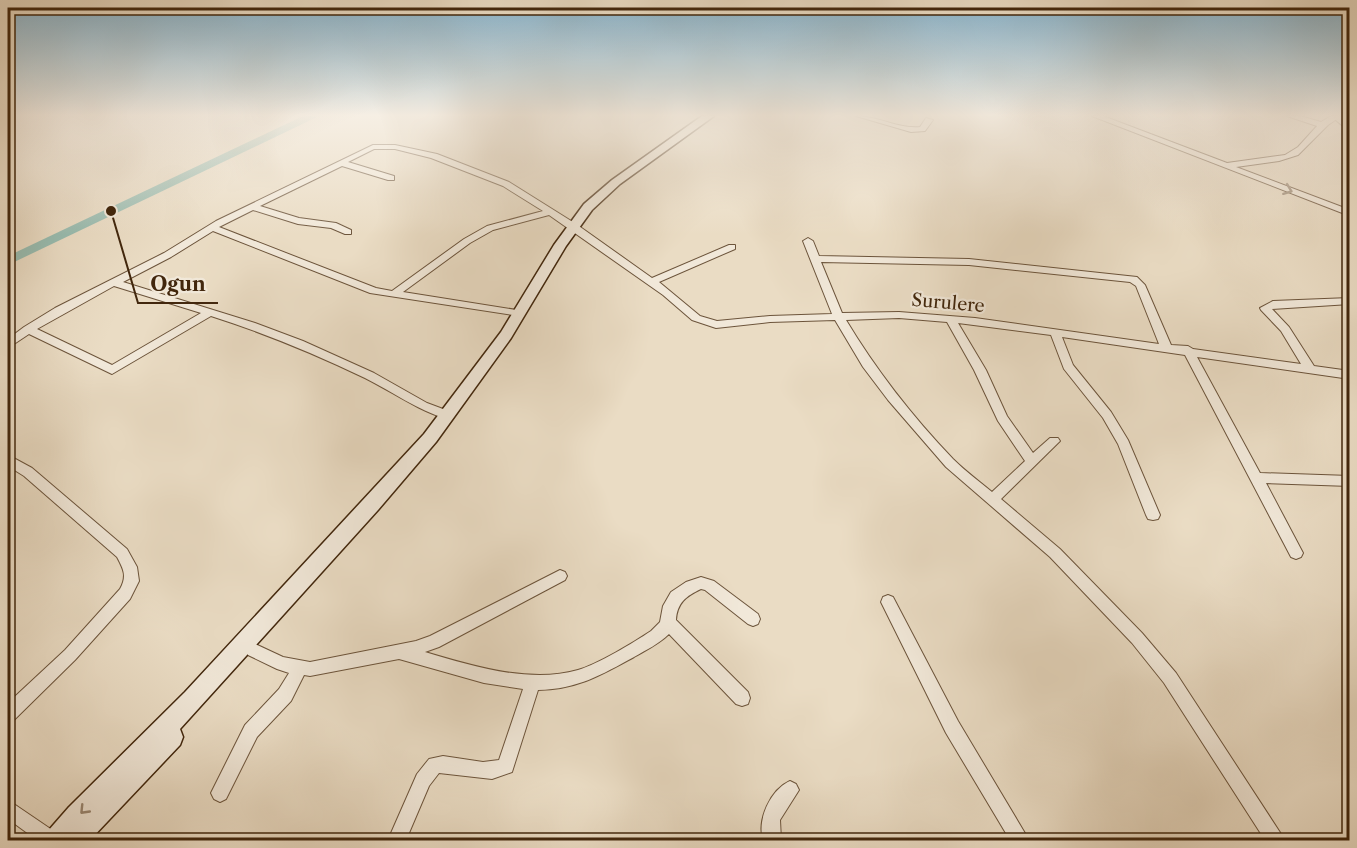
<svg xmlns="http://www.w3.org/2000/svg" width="1357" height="848" font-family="'Libre Caslon Text',serif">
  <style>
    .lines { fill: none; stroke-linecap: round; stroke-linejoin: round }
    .river { fill: #98bcb0; fill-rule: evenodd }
    .minor-casing { stroke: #6c543b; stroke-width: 2 }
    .secondary-casing { stroke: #42270d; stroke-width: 3 }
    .trunk-casing { stroke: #42270d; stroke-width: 2 }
    .minor { fill: #f1e8d9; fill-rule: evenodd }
    .secondary { fill: #f1e8d9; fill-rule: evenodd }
    .trunk { fill: #eadcc4; fill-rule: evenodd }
    .oneway { stroke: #9a8873 }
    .labels { text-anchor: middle; stroke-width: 4.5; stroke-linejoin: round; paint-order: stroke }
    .street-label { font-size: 18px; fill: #42270d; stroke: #f1e8d9 }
    .leader { fill: none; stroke: #42270d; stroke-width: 2 }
    .callout-dot { fill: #42270d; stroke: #f1e8d9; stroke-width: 2 }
    .callout-label { font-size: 20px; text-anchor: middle; font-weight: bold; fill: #42270d; stroke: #f1e8d9; stroke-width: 4.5; stroke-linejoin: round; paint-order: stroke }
  </style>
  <rect width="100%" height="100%" fill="#eadcc4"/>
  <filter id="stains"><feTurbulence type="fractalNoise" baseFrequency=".00333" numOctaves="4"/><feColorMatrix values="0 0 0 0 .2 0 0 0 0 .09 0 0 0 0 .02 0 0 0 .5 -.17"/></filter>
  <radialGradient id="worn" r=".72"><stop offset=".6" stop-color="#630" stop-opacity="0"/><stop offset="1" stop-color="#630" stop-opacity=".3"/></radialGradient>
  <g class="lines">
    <path class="river" d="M303,116H319L8,265V256Z"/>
    <defs>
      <g id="minor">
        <path d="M856,116C878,116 898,129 920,127L926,118L933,120L925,131L911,132Z"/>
        <path d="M1092,116H1103L1227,163L1285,155L1298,147L1317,126L1287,116H1300L1321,122L1331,116H1341L1328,125L1298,155L1279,161L1236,167L1350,210V216Z"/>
        <path d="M373,145H395L437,154L509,182L576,224L652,278L729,245H735V249L659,282L700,316L717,321L770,316L832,314L803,241L808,238L813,241L819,256L969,259L1137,277L1145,285L1171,345L1188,346L1193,349L1301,364L1281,331L1261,310L1260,308L1273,301L1350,298V304L1272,309L1289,327L1314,366L1350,371V379L1197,357L1260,473L1350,476V486L1266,483L1303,553L1301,557L1296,559L1291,557L1185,355L1062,337L1073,365L1111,412L1128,440L1160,515L1158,519L1153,520L1148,519L1146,515L1118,444L1103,418L1064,369L1051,335L958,323L986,370L1007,416L1033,453L1050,438H1058L1060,441L1001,499L1060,549L1142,633L1176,673L1281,834L1284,840H1265L1164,683L1132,643L1050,557L946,467L888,400L863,367L835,320L770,322L716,328L692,320L663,295L549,215L493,230L470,243L403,292L523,311L524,313L519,316L370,293L213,231L171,257L123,282L255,323L303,341L374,373L427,403L451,412L453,415L451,418L447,419C417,410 393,392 365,378C315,354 264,333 211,316L112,374L29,334L8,348V339L24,327L55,308L164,253L216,221ZM374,149H395L431,158L503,186L543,211L487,226L464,239L392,291L376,288L219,227L253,210L298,224L331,228L345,234H351V230L336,223L299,218L260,206L342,166L388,180H394V176L348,162ZM821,262L969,265L1130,282L1136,286L1159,344L975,318L899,312L842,313ZM114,286L201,313L112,365L37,329ZM899,318L947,322L974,370L998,421L1025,461L992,492C979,481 965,471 953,459C912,416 876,370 846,320Z"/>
        <path d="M8,455L32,468L127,549L137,567L139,581L130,599L75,660L14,720L8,722V703L65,650L120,589C127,576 124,570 117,557L24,476L8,466Z"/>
        <path d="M560,570L565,572L567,576L565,580L439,647L425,652C472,666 530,684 578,670C598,664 633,643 651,631L660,622L663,606L671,592L686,582L701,577L714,581L758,614L760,619L758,624L753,626L748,624L705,590L701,589C686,596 677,603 676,620L748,692L750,698L748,704L742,706L736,704L669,634C659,644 646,650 634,657C601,675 578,689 538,690L512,772L492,779L439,773L429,786L406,840H388L417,774L429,759L443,756L483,762L499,760L523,689L484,683L399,659L310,676L304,675L291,701L257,737L226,799L220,802L214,799L211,793L245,725L279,689L289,673L277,669L248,655L245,650L248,645L253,643L283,657L310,662L416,641L430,636Z"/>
        <path d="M888,595L893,597L958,721L1029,840H1010L946,733L881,602L883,597Z"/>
        <path d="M790,781L796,784L799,790L780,820L781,840H763C757,820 770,790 790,781Z"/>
        <path d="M8,800L58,834L61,840H37L8,819Z"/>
      </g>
      <path id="secondary" d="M702,116H714L620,184L592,210L566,246L511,338L436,442L378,510L180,729L183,737L180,745L90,840H45L48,831L69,807L185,692L424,434L501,332L554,245L584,204L612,180Z"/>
      <path id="trunk" d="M1331,116H1344L1350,121V132Z"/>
    </defs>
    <use href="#minor" class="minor-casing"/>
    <use href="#secondary" class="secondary-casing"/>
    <use href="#trunk" class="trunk-casing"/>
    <use href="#minor" class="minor"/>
    <use href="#secondary" class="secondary"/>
    <use href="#trunk" class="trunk"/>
  </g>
  <defs><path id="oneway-chevron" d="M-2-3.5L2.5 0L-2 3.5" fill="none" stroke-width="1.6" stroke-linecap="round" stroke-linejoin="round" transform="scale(1.5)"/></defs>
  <g class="oneway">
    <use href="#oneway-chevron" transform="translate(1288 190) rotate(21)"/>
    <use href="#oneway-chevron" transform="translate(84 810) rotate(134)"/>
  </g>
  <linearGradient id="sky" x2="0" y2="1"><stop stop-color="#88b7d2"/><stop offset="0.49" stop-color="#f6efe4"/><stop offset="1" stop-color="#f6efe4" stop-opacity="0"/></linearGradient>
  <rect width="1357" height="235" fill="url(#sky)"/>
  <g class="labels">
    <g class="street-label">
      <text transform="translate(948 303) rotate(5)" y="6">Surulere</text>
    </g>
  </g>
  <path class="leader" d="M111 211L138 303H218"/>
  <circle class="callout-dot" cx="111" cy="211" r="6"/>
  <g class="callout-label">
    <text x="178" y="291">Ogun</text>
  </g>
  <rect width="1357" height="848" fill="none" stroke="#eadcc4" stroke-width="30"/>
  <rect x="9" y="9" width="1339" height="830" fill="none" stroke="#42270d" stroke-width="3"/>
  <rect x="15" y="15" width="1327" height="818" fill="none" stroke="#42270d" stroke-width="1.5"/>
  <rect width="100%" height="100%" filter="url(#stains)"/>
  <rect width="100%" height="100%" fill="url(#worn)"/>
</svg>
